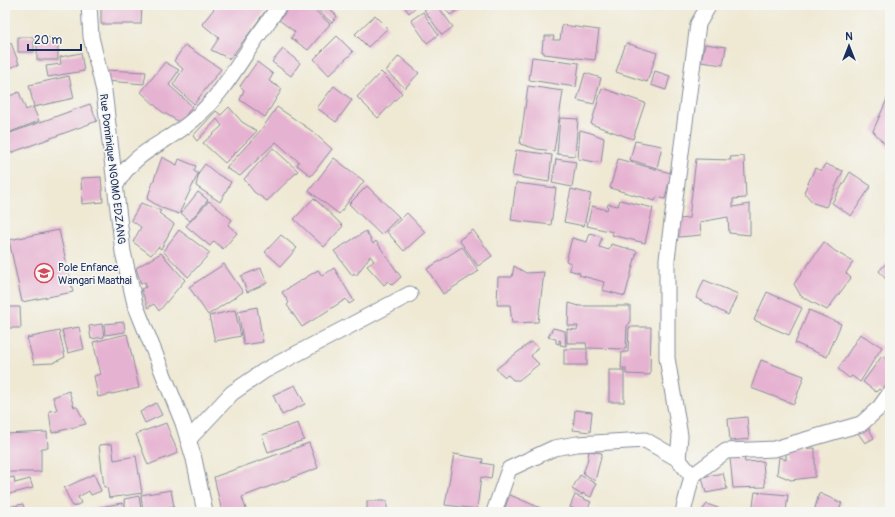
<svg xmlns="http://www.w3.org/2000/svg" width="895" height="517" font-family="Pangolin,sans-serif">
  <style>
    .building { fill: #e6b2d1 }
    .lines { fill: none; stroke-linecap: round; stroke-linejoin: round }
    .minor-casing { stroke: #858c99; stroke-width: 17 }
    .minor { stroke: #fff; stroke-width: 15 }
    .labels { text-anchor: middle; stroke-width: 3.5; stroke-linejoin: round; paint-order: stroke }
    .street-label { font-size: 11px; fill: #1b2f5e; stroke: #f6f6f2 }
    .poi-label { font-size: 11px; fill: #1b2f5e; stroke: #f6f6f2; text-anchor: start }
  </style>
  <rect width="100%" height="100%" fill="#f6f6f2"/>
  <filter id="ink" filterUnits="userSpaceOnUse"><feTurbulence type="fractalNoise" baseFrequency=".025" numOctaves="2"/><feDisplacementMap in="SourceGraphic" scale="8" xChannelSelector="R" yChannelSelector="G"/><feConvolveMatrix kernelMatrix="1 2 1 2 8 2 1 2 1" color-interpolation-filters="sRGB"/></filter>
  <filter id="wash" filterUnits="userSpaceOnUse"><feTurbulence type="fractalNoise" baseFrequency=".012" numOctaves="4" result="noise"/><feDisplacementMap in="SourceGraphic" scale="16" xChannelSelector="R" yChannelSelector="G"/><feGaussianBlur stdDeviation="0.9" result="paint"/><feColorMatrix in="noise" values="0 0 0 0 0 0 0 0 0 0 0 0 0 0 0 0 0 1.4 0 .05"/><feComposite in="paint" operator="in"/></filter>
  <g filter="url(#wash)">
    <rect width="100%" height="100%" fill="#efe9d4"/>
    <g id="blocks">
      <g class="building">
        <path d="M101,5H142L141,24H101Z"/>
        <path d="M217,5H270L230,59L211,50L219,38L202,24Z"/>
        <path d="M292,5H309L330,24L308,50L291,38L295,32L279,20Z"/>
        <path d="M316,5H325L337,16L332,23L314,7Z"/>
        <path d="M403,5H418L409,13Z"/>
        <path d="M433,5H437L453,27L442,35L424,10Z"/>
        <path d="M443,5H466L450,15Z"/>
        <path d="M423,12L438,35L427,43L411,20Z"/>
        <path d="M375,15L388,28L368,47L355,34Z"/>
        <path d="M562,25L599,30L595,60L544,54V52H542L543,40H545V36H554L553,40H560Z"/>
        <path d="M337,36L353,52L329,75L314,59Z"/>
        <rect x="18" y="37" width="16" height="15"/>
        <rect x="37" y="38" width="21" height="22"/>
        <path d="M11,43L19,64L8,69L5,62V45Z"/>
        <path d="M626,43L657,53L647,82L616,72Z"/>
        <path d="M705,44L726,47L723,65L701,62Z"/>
        <path d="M185,45L221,69L194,104L173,85L183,69L174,61Z"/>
        <path d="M283,49L300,63L291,76L272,62Z"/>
        <path d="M81,53L84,71L48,77L46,66L61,64L60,57Z"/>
        <path d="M399,56L419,73L405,88L386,71Z"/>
        <path d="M532,57L579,63L576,87L529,80Z"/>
        <path d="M165,62L179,70L169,85L192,106L181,123L161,111L141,92Z"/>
        <path d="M257,62L273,74L269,81L282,89L265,117L240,100L244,90L240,86Z"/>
        <path d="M105,70L146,72L144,84L107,81Z"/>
        <path d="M655,71L670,76L666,90L651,85Z"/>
        <path d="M381,72L402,93L378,118L357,97Z"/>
        <path d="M585,73L601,78L594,104L577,100Z"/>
        <path d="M69,76L74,98L34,107L29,85Z"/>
        <path d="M334,86L352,100L336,122L317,108Z"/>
        <path d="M528,86L563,91L554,151L537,149L520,144Z"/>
        <path d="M602,88L645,103L633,139L591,124Z"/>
        <path d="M19,92L26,110L33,107L39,121L5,134V98Z"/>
        <path d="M888,97L890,98V150L873,131Z"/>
        <path d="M90,104L97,121L5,155V135Z"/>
        <path d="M229,107L242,122L257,131L225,163L203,143L222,126L217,119L197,141L193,136L216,111L221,115Z"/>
        <path d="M277,107L312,131L332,149L311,176L297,165L299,162L276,142L240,176L226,168L261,130Z"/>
        <path d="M560,118L578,119L575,156L557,154Z"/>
        <path d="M580,130L591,133L604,138L601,163L578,159Z"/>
        <path d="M635,141L662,146L657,168L630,160Z"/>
        <path d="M273,148L298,171L267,201L254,192L244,179Z"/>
        <path d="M516,150L552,155L549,182L512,176Z"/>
        <path d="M744,156L746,198L733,199V207L750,204V235L729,233L728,217L700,222L701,235L679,237L678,219L689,218L696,159L731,160L730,157Z"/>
        <path d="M162,157L177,165L179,159L196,166L194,171L198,174L179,214L162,208L147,199Z"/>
        <path d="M334,158L364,181L339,214L309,191Z"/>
        <path d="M556,159L576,162L572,187L552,183Z"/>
        <path d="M618,159L671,173L665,199L657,197L655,201L610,188Z"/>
        <path d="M205,164L217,174L231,182L220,202L196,186L199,172Z"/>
        <path d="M825,164L843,171L826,207L813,203L804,192L815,168L821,171Z"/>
        <path d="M850,172L871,186L851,216L832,203Z"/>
        <path d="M101,177L103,202L82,204L81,178Z"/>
        <path d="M516,183L556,188L551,225L511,220Z"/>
        <path d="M367,186L399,217L381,235L349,204Z"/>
        <path d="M571,189L591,194L584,226L564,222Z"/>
        <path d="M198,192L208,200L190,221L181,213Z"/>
        <path d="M314,198L343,226L324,247L294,219Z"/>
        <path d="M620,200L653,208L645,243L612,235L613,232L587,226L592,206L607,210L608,204L618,206Z"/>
        <path d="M209,201L232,220L228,225L237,233L223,249L214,241L210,246L186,226Z"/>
        <path d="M141,203L161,211L159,213L174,224L161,249L158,247L151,255L133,242L141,227L131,220Z"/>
        <path d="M407,213L425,232L404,251L387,232Z"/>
        <path d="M59,230L73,292L22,302L9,240Z"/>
        <path d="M179,230L210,253L188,277L163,251Z"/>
        <path d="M473,230L492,256L478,266L459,240Z"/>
        <path d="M366,231L373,244L376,241L401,277L392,285L388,281L384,285L367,266L374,261L370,256L356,276L354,273L352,275L334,251Z"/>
        <path d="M590,233L602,237L599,247L609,250L611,244L637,251L625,296L602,290L604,282L579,275L580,273L569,270L571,263L566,261L572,238L587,242Z"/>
        <path d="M281,235L297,248L281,266L265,252Z"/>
        <path d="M824,242L835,251L853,262L846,273L851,278L827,310L801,296L794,284Z"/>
        <path d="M462,247L479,271L443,294L427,269Z"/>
        <path d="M161,253L185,280L159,311L154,304L148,308L141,289L146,287L145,282L141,284L136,268Z"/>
        <path d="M890,259V284L879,271Z"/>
        <path d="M224,264L243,292L208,315L189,287Z"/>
        <path d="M514,266L526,273L544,272L538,322L512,323L510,305H497L498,277H512Z"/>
        <path d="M261,268L267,283L247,292L241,276Z"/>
        <path d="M334,268L354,301L349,304L346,299L302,327L287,305L289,303L282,292L318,270L322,276Z"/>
        <path d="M704,280L738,294L728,315L696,298Z"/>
        <path d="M767,292L802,308L789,335L754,320Z"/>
        <path d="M569,303L579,306H630V323L627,326L626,349L587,348L586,343H567V329L577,330L578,326H568Z"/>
        <path d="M5,307H20L21,328H5Z"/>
        <path d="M257,307L263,342L244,345L238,311Z"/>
        <path d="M235,310L241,336L215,341L209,316Z"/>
        <path d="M809,310L841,324L827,357L795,343Z"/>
        <path d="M124,322L125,332L105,335L104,324Z"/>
        <path d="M102,324L104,337L91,339L89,326Z"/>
        <path d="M79,327L84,349L68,353L62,330Z"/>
        <path d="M629,327H651L650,375L626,374V368H621L622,352H628Z"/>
        <path d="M553,328L565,331L566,346L560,345L561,341L559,340V344L556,343V339L548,337Z"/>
        <path d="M59,331L65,357L53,363L34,364L27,338Z"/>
        <path d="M127,334L139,388L98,397L94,376L101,374L93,342Z"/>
        <path d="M860,334L882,347L860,382L852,376L849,378L838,369Z"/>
        <path d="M531,342L538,347L531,356L539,364L519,380H513L508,375L505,377L496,369Z"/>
        <rect x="564" y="349" width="23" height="16"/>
        <path d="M882,356L888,360L890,358V384L884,393L879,389L876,392L863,382Z"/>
        <path d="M761,360L804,376L794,404L751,388Z"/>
        <rect x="609" y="370" width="15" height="32"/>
        <path d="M295,385L305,404L282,415L273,395Z"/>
        <path d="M69,391L74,407H77L86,424L52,433L49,411L57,410L53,397Z"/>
        <path d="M156,403L162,415L145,423L140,412Z"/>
        <path d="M575,410L592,412L590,432L573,430Z"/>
        <path d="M747,417L749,439L730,441L728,419Z"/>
        <path d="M166,423L178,453L148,465L136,434Z"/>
        <path d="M298,423L304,440L268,452L262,435Z"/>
        <path d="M868,427L874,438L865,443L858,433Z"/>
        <path d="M47,432L48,448H41V472H7L5,434Z"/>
        <path d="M309,443L318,468L242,497L247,512H222L214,477Z"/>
        <path d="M112,444L114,460L136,456L142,493L109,498L107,487H104L99,445Z"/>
        <path d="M815,448V477L791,480L777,474L779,457L786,460V449Z"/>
        <path d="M589,451L602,453L595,481L583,473L587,463Z"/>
        <path d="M454,454L483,459L482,463L493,465L491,479L481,477L477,509L445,505Z"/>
        <path d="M744,456L745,462L763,461L765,487L733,488L730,458Z"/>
        <path d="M723,473L727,489L706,493L702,477Z"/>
        <path d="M94,474L101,491L91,495L89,491L78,497L81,503L73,507L64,488Z"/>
        <path d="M580,475L596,484L591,497L582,493V495L572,489Z"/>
        <path d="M14,477L15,483L30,479L33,488L5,495V479Z"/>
        <path d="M171,490L174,507L143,512L141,495Z"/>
        <path d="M755,492L788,495L786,512H752Z"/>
        <path d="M819,493L842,503L838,512H814Z"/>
        <path d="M510,495L550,512H503Z"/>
        <path d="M575,495L591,502L586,512H580L570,507Z"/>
        <path d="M139,496L141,509L126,512L124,499Z"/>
        <rect x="367" y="501" width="20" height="11"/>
        <path d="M122,503L124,512H79V511Z"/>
        <path d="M23,504L25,512H5V508Z"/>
        <path d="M707,504L729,512H701Z"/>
      </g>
    </g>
  </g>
  <g filter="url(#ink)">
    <use href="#blocks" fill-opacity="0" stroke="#858c99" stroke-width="1"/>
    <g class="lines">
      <defs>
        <g id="minor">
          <path d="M89,5L91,37L104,91L123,252L135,304L183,423L194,459L205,512"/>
          <path d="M115,187C133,150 165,145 193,120C219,98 236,68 255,40C263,28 272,18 279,5"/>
          <path d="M188,440L232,393L264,371L410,294"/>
          <path d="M692,476L678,459L680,436L667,358V259L698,24L709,5"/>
          <path d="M494,512L509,469L554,448L577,444L645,440L678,459"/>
          <path d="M683,512L692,476L726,451L774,449L861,424L880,407L890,393"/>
        </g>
      </defs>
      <use href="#minor" class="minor-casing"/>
      <use href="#minor" class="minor"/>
    </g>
  </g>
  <defs>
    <symbol id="school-ring" viewBox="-11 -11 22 22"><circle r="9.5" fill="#f6f6f2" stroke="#d1495b" stroke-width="1.5"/><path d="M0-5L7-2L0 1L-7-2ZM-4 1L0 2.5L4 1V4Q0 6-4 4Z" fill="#d1495b"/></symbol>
  </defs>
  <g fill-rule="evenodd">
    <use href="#school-ring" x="33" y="262" width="22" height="22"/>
  </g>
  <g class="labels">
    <g class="street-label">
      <text transform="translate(113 169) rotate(83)" y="4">Rue Dominique NGOMO EDZANG</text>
    </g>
    <g class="poi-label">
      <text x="58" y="271">Pole Enfance<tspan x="58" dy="13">Wangari Maathai</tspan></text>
    </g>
  </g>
  <rect width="895" height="517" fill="none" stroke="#f6f6f2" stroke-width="20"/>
  <g transform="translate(849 46)" stroke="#f6f6f2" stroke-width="3" paint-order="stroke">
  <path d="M0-3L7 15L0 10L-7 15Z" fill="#1b2f5e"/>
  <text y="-6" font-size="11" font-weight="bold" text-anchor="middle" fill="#1b2f5e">N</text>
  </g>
  <path d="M28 44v6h53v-6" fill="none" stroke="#1b2f5e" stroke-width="2"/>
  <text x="34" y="44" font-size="12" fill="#1b2f5e" stroke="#f6f6f2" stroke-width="3" paint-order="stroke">20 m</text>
</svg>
